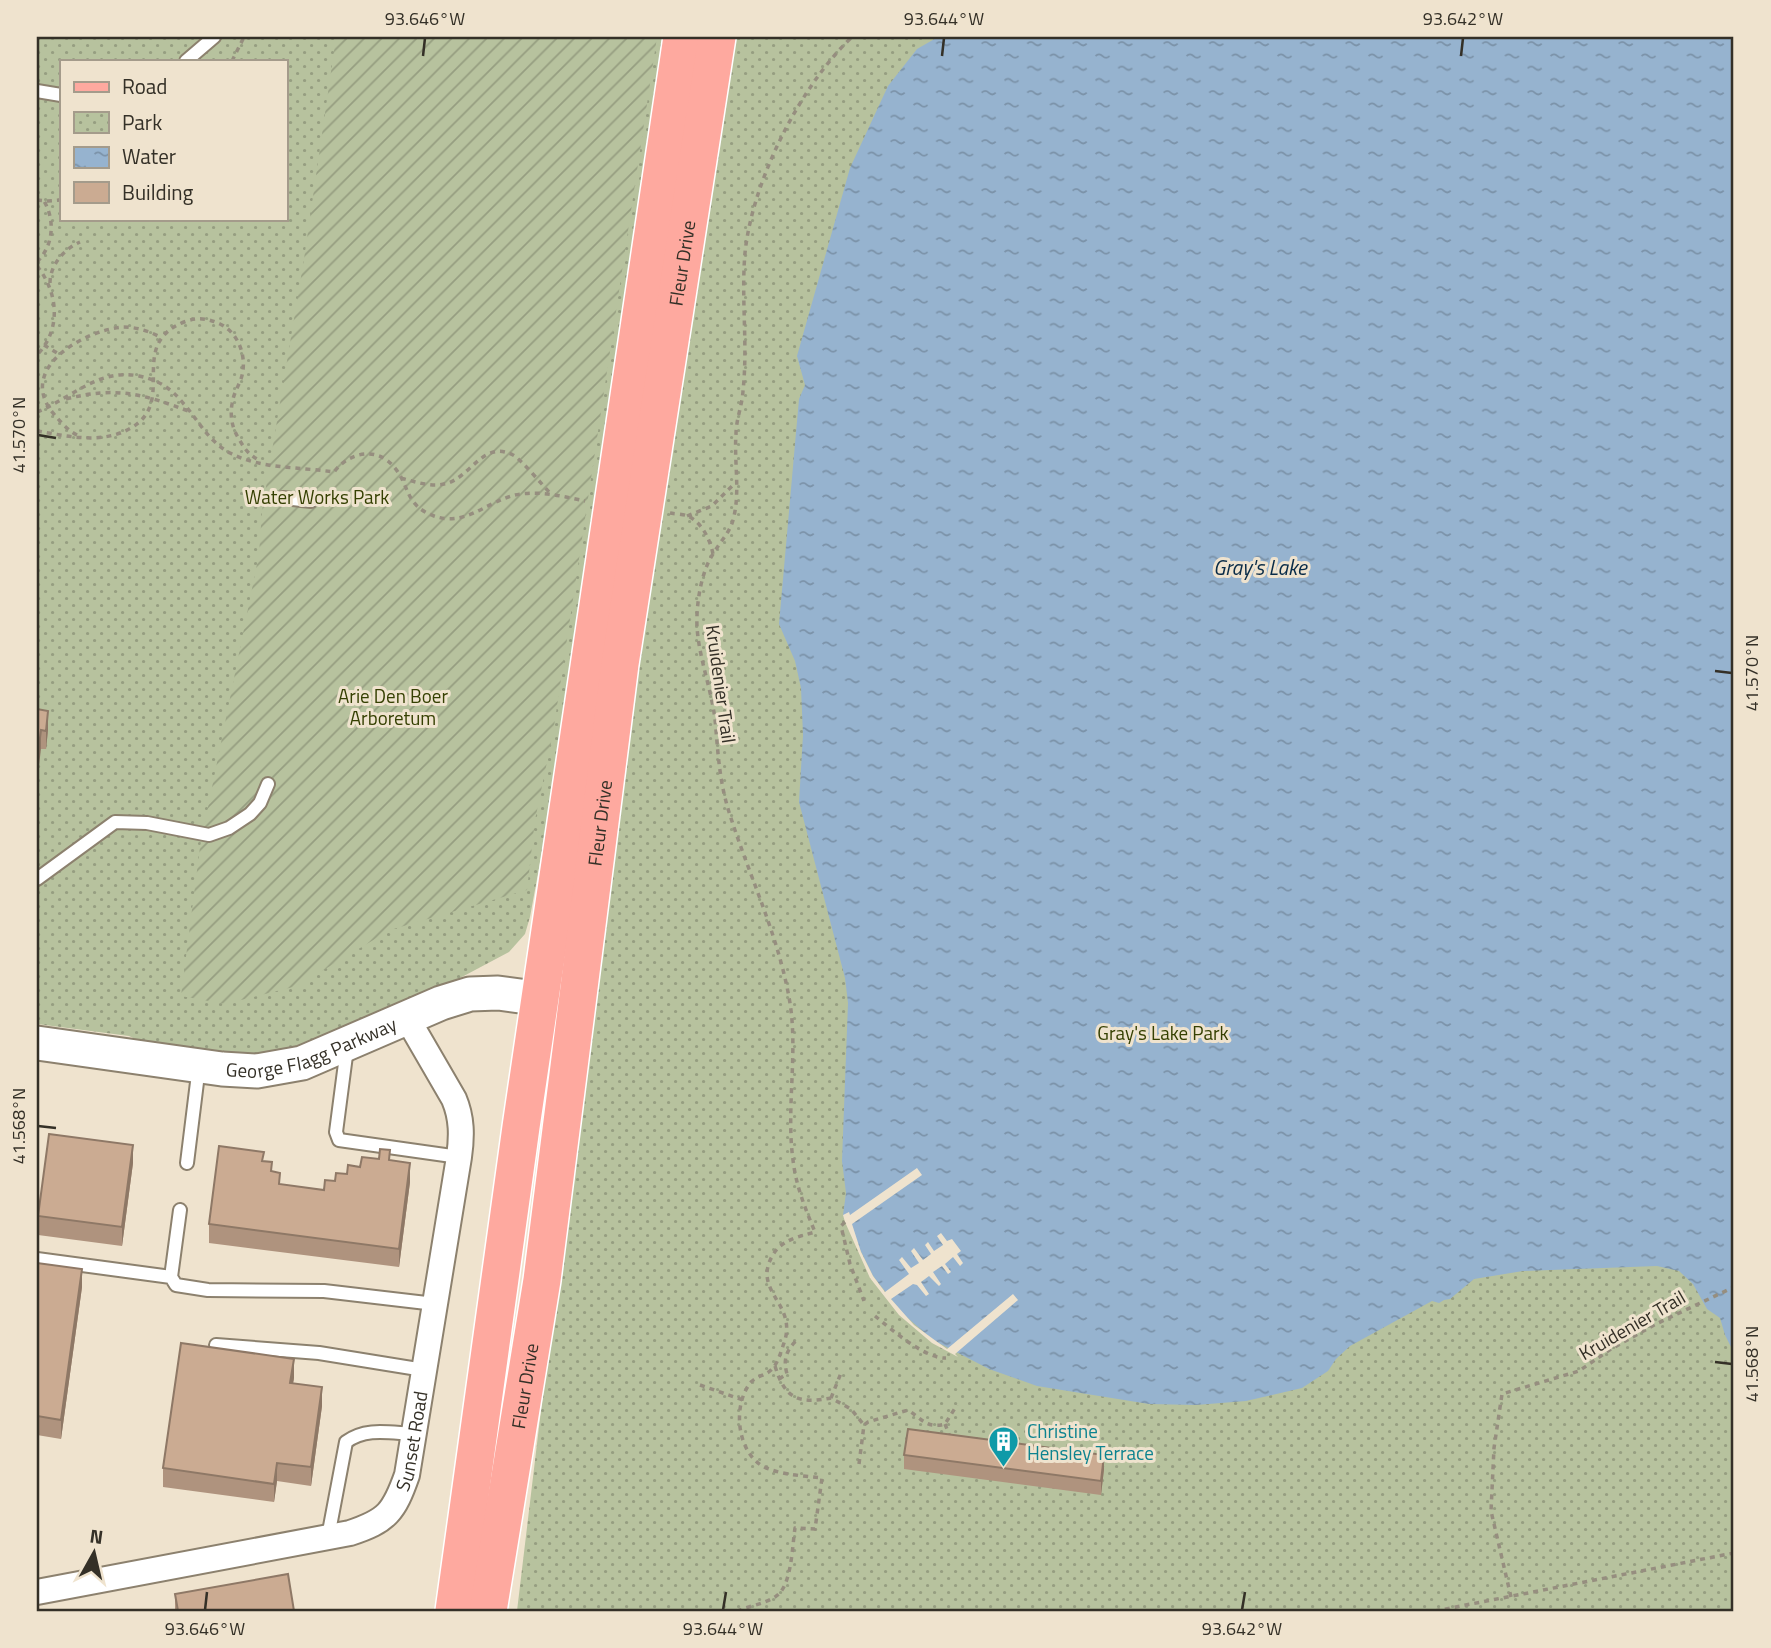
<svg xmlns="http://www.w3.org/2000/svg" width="1771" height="1648" viewBox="0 0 1771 1648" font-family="'Titillium Web',sans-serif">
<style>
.park{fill:url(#park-dots);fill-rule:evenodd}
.garden{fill:url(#garden-furrows)}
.water{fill:url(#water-ripples)}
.pier{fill:#efe3ce}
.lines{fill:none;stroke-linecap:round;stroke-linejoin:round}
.lane-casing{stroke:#8c816e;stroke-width:16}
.street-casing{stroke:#8c816e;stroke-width:28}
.secondary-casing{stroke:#8c816e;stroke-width:37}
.primary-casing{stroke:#fff;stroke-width:40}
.path{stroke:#968e7f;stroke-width:3.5;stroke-dasharray:5 5;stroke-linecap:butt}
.lane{stroke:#fff;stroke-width:12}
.street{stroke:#fff;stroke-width:24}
.secondary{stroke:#fff;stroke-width:33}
.primary{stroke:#fea99f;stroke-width:37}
.wall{fill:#af937e}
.shaded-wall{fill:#8e7866}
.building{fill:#cbab92;stroke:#8e7866;stroke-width:2}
.ticks{fill:none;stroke:#343027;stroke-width:2.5}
.labels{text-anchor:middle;stroke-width:6;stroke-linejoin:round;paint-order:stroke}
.street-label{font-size:19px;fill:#343027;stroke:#efe3ce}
.park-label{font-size:19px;fill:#354002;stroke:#efe3ce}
.culture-label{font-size:19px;fill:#0d838f;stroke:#efe3ce;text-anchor:start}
.water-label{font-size:21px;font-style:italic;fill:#092c48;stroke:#efe3ce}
.neatline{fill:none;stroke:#343027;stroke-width:2.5}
.ticks-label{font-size:18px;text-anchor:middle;fill:#343027}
</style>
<defs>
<pattern id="park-dots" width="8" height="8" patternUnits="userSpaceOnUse" patternTransform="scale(1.75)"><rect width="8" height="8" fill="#b7c29e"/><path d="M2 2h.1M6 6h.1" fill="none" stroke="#969e81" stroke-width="1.8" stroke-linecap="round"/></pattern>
<pattern id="garden-furrows" width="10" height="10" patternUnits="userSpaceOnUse" patternTransform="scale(1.75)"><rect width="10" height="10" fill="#b7c29e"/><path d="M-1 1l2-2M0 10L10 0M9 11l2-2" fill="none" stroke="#969e81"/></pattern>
<pattern id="water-ripples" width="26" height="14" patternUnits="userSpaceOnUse" patternTransform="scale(1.75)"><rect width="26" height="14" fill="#96b3cf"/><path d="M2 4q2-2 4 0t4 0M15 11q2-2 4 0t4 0" fill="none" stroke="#7b92a8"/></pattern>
</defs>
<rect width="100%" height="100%" fill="#efe3ce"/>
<path class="park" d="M37 37H670L555 781 530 917 525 934 509 952 347 1038 244 1062 150 1046 129 1036 37 1024ZM61 61H285V219H61Z
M731 37H1734V1611H517L585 1042 666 460Z"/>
<path class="garden" d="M336 37H657L553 733 535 820 527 890 390 930 297 986 225 1004 181 996 200 847 259 554 262 511 304 259Z"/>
<path class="water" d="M938 37H1734V1353L1725 1335 1720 1318 1707 1309 1693 1284 1679 1271 1657 1266 1523 1271 1474 1279 1450 1299 1444 1300 1439 1303 1432 1301 1350 1346 1336 1359 1328 1371 1302 1388 1246 1401 1196 1405 1149 1404 1037 1386 989 1369 933 1340 902 1313 873 1276 843 1215 846 1193 842 1161 848 1003 845 978 799 802 803 735 801 688 795 661 779 624 799 399 805 385 797 356 850 168 888 86 917 49Z"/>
<path class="pier" d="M917 1168 922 1175 852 1224 861 1252 873 1276 885 1292 909 1274 899 1260 902 1257 911 1268 919 1263 911 1251 914 1248 923 1260 931 1254 925 1245 928 1242 934 1251 943 1245 937 1236 941 1233 947 1241 952 1239 961 1251 957 1254 963 1263 960 1266 953 1257 945 1264 951 1272 948 1274 942 1266 933 1272 941 1284 939 1286 929 1276 921 1282 929 1294 926 1296 917 1285 913 1284 891 1299 914 1325 947 1349 1013 1294 1018 1300 955 1354 958 1357 932 1343 899 1315 870 1278 845 1222 843 1215 849 1212 850 1215Z"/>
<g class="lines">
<defs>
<path id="lane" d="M186 61 214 37
M37 91 61 95
M283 498 311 501
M37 879 115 822 147 823 209 835 229 828 250 814 260 803 268 784
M347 1048 336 1132 339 1140 459 1157
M187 1163 199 1066
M37 1259 171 1277 176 1285 208 1290 324 1291 435 1304
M171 1277 180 1210
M216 1345 319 1353 424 1370
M328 1537 346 1442C366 1427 390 1433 414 1434"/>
<g id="street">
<path id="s1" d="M37 1592 350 1533C387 1521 394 1512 407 1475L459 1157C462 1136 462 1118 454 1099L407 1018"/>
</g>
<g id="secondary">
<path id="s2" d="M37 1043 222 1069 257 1071 302 1063 441 1003 470 994 498 993 565 1002"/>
</g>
<g id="primary">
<path d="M454 1611 521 1127 682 37"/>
<path id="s3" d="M488 1611 542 1280 620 664 717 37"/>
</g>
</defs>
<use href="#lane" class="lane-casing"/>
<use href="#street" class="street-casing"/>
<use href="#secondary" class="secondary-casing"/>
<use href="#primary" class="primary-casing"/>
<path class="path" d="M232 61 244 37
M37 200 48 201 61 200
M37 262C54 245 55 220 44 201
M37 266C58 292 62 329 37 355
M50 283C50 265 64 249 80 242
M44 345 57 353
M66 399C117 386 143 394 191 412
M37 412C72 398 98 368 139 376 158 380 171 388 183 403 199 421 208 441 230 453 260 469 301 467 334 472 349 452 377 446 394 467 410 485 404 505 434 516 465 527 486 502 515 495 538 490 562 496 585 501
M37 431C68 436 101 445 131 428 178 401 126 345 184 322 197 317 207 318 220 324 239 333 248 358 241 379 238 387 233 395 232 404 230 417 232 428 239 439 245 450 250 456 261 461
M77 435C67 430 60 421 53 413 16 368 85 330 123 327 136 327 149 331 160 337
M401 478C416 482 432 488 448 483 472 475 484 440 513 455 521 459 543 486 551 494
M670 513C675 514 683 514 688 516 702 523 710 539 713 554
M687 516 712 506 735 483
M845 1222 841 1226 850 1264 864 1301
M875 1316C891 1329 925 1359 946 1358
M775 1366C785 1399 798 1404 831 1398L851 1409 864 1425
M779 1379 787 1374C783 1360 786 1350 797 1340
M700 1385 743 1400
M831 1398 841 1373
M945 1424 950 1437
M859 1464 864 1425 868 1422 908 1410C922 1419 927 1429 945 1424L957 1405
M1511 1597 1491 1511 1494 1448 1502 1394 1579 1371 1611 1349 1656 1324 1734 1287
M737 1611C749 1606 764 1604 775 1597 792 1587 792 1547 795 1528L815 1529 822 1478C805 1476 785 1475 769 1469 737 1458 731 1406 751 1382 755 1378 761 1376 765 1374 777 1369 780 1354 784 1343 797 1306 758 1294 769 1263 777 1241 794 1238 815 1232 805 1208 796 1186 793 1160 786 1109 798 1054 790 1003 779 936 749 876 729 812 719 780 718 752 715 719 711 688 699 658 697 627 696 605 701 572 713 554 721 540 731 532 734 516 740 490 734 461 736 434 736 420 742 406 743 391 748 345 741 299 745 253 752 182 800 86 852 37
M1435 1611 1734 1553"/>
<use href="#lane" class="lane"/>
<use href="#street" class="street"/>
<use href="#secondary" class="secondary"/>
<use href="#primary" class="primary"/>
</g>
<path class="wall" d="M37 709 48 730 46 749H41Z
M379 1159 390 1160 410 1182 399 1267 209 1243V1224L264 1161 280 1185 324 1190 335 1181 347 1174Z
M133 1163 122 1246 38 1235V1216Z
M37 1263 82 1287 61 1439 37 1435Z
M294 1378 293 1383 322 1406 311 1486 277 1481 274 1502 163 1487V1468Z
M904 1455 1104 1469 1101 1495 904 1469Z
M175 1594 294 1611H175Z"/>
<path class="shaded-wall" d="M48 711V730L46 749V731Z
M41 730V749L37 781V762Z
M133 1145V1163L122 1246V1227Z
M410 1163V1182L399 1267V1249Z
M82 1269V1287L61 1439V1420Z
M294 1359V1378L290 1401V1383Z
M322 1387V1406L311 1486V1467Z
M1104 1455V1469L1101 1495V1481Z
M277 1463V1481L274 1502V1484Z"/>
<path class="building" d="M37 709 48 711 46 731 41 730 37 762Z
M49 1134 133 1145 122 1227 38 1216Z
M219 1146 264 1152 262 1161 272 1162 271 1171 280 1173 279 1184 324 1190 325 1180 335 1181 336 1173 347 1174 348 1165 360 1167 362 1157 379 1159 380 1149 390 1150 389 1160 410 1163 399 1249 209 1224Z
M37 1263 82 1269 61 1420 37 1416Z
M181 1343 294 1359 290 1383 322 1387 311 1467 277 1463 274 1484 163 1468Z
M908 1429 1104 1455 1101 1481 904 1455Z
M288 1574 294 1611H178L175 1594Z"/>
<path class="ticks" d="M423 56 425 38M942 56 944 38M1461 56 1463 38M38 435 56 438M1715 671 1732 673M38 1126 56 1128M1715 1362 1732 1364M205 1610 207 1592M723 1610 726 1592M1242 1610 1245 1592"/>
<defs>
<symbol id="building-pin" viewBox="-11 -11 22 30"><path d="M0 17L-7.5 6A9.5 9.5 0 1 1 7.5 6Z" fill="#0f9aa8" stroke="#efe3ce"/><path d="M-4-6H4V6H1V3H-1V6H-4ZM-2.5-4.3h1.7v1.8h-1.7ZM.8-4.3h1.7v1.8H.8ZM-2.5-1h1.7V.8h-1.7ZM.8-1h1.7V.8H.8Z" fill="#fff"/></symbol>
</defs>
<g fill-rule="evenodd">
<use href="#building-pin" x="986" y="1424" width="35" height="47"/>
</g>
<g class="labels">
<g class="street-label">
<text dy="7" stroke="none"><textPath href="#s3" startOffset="1362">Fleur Drive</textPath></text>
<text transform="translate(721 684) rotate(82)" y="7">Kruidenier Trail</text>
<text dy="7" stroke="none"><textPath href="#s3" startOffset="796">Fleur Drive</textPath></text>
<text dy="7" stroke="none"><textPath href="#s2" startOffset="280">George Flagg Parkway</textPath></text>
<text transform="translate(1632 1325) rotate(-30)" y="7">Kruidenier Trail</text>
<text dy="7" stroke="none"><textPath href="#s3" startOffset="228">Fleur Drive</textPath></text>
<text dy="7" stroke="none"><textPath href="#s1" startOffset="439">Sunset Road</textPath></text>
</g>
<g class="park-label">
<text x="317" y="504">Water Works Park</text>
<text x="393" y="703">Arie Den Boer<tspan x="393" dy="22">Arboretum</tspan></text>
<text x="1163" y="1040">Gray's Lake Park</text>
</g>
<g class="culture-label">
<text x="1027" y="1438">Christine<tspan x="1027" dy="22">Hensley Terrace</tspan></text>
</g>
<g class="water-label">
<text x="1260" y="575">Gray's Lake</text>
</g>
</g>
<rect width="1771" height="1648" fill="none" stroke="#efe3ce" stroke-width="77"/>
<rect x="60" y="60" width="228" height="161" fill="#efe3ce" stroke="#a49b8b" stroke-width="2"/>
<rect x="74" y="82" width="35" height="10" fill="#fea99f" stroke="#a49b8b" stroke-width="2"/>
<text x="122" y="94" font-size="21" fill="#343027">Road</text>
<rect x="74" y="112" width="35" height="21" fill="url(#park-dots)" stroke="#a49b8b" stroke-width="2"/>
<text x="122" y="130" font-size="21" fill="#343027">Park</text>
<rect x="74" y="147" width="35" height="21" fill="url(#water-ripples)" stroke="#a49b8b" stroke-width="2"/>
<text x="122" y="164" font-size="21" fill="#343027">Water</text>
<rect x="74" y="182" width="35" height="21" fill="#cbab92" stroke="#a49b8b" stroke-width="2"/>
<text x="122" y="200" font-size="21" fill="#343027">Building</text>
<g transform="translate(94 1553) rotate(8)" stroke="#efe3ce" stroke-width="5" paint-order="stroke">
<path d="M0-5L12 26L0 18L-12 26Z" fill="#343027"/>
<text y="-10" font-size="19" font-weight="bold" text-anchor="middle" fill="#343027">N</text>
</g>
<rect x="38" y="38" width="1694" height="1572" class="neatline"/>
<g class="ticks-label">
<text x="425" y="25">93.646°W</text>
<text x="944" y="25">93.644°W</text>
<text x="1463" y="25">93.642°W</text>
<text transform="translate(19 435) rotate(-90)" y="6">41.570°N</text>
<text transform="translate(1752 673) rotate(-90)" y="6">41.570°N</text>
<text transform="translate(19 1126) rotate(-90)" y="6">41.568°N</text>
<text transform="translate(1752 1364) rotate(-90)" y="6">41.568°N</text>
<text x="205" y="1635">93.646°W</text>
<text x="723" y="1635">93.644°W</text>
<text x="1242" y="1635">93.642°W</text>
</g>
</svg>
